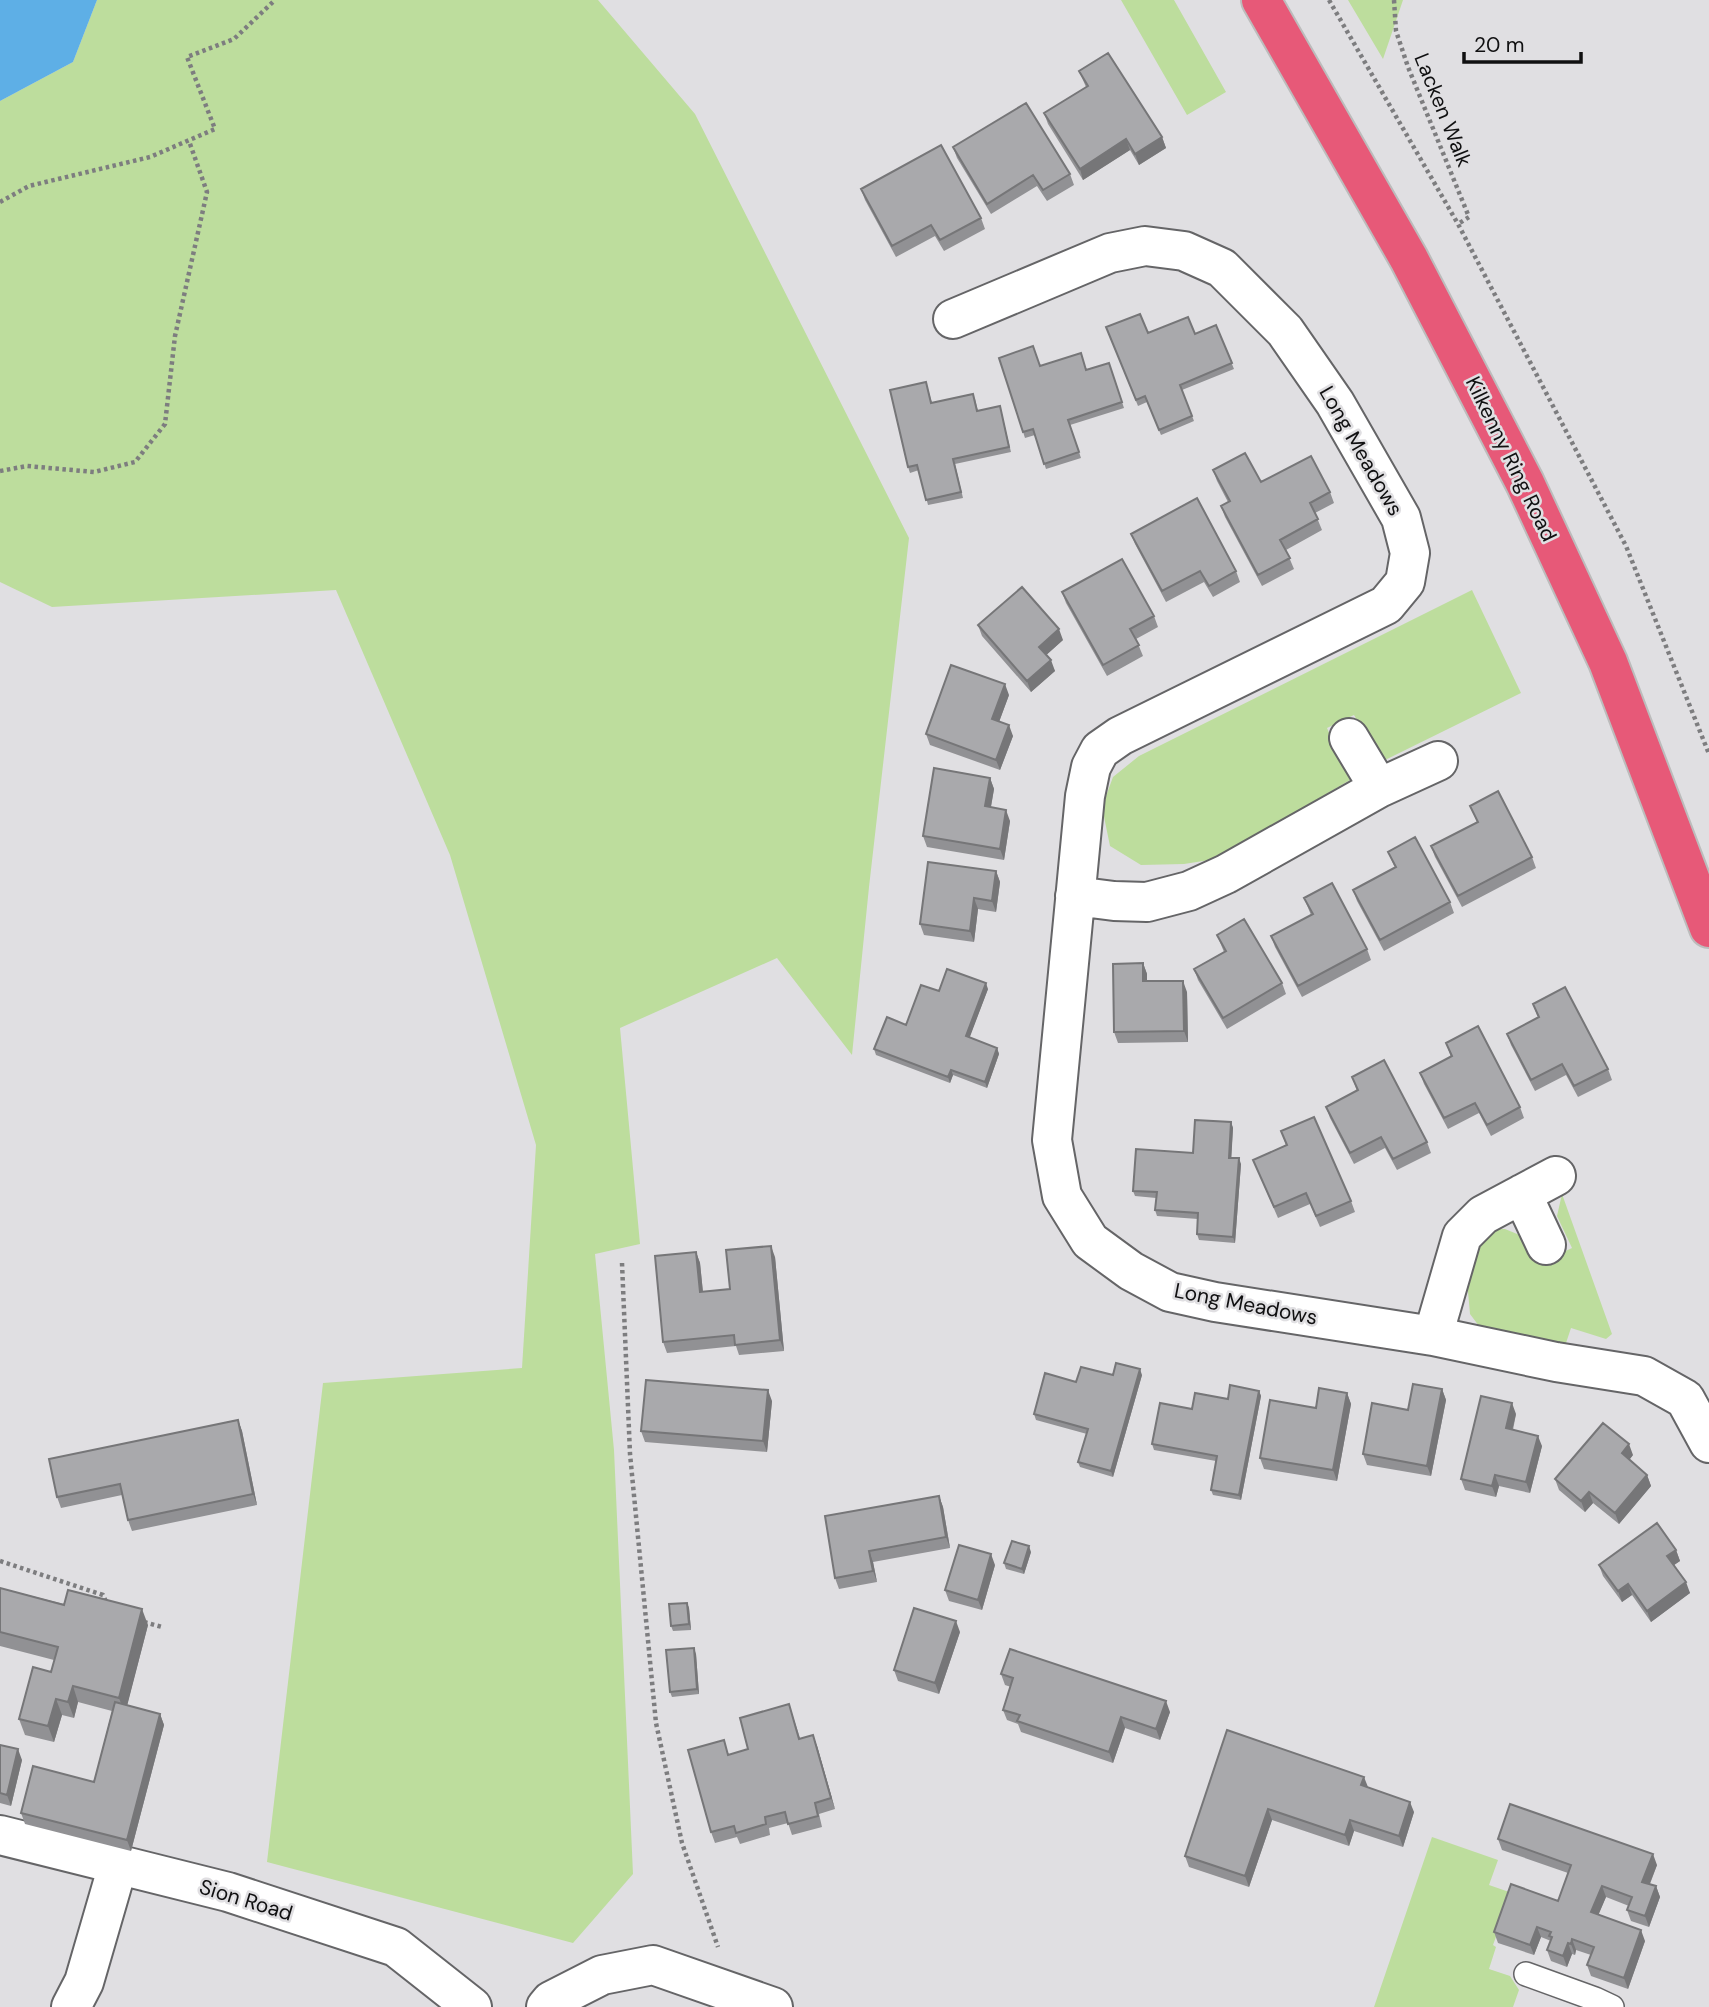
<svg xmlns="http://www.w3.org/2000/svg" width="1709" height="2007" viewBox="0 0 1709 2007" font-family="'DM Sans',sans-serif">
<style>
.green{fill:#bddd9d}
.water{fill:#5eafe6}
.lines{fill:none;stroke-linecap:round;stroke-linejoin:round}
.lane-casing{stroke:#656567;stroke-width:26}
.street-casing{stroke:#656567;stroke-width:42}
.secondary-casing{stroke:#656567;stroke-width:42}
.highway-casing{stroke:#bcbcbc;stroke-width:42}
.path{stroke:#7d7d7f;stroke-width:4.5;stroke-dasharray:3.5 3.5;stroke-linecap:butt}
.lane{stroke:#fff;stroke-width:23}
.street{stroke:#fff;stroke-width:38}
.secondary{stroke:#fff;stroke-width:38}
.highway{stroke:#e75978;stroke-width:38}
.wall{fill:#919194}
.shaded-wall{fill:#767678}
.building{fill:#a9a9ac;stroke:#767678;stroke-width:2}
.labels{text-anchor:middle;stroke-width:5;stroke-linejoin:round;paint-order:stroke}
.street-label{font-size:21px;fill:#101011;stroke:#e0dfe2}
</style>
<rect width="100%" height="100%" fill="#e0dfe2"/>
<path class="green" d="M97 0H598L695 114 909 538 869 887 852 1055 777 958 620 1028 640 1244 595 1254 614 1450 633 1874 573 1943 267 1862 323 1383 522 1368 536 1145 450 855 336 590 52 607 0 582V101L73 62Z
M1121 0H1174L1226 92 1187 115Z
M1348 0H1403L1383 59Z
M1472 590 1521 693 1381 762 1354 715 1327 728 1350 780 1216 859 1184 864 1141 865 1110 846 1102 807 1113 777 1139 756Z
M1562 1194 1612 1334 1606 1339 1571 1328 1564 1349 1479 1326 1470 1314 1467 1280 1478 1241 1494 1229H1505L1522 1236 1538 1264 1572 1248 1557 1216Z
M1432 1837 1498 1860 1489 1885 1512 1893 1493 1945 1496 1947 1489 1969 1510 1976 1519 1990 1513 2007H1374Z"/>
<path class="water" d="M0 0H97L73 62 0 101Z"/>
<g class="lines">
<defs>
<path id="lane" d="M1526 1974 1595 1999 1612 2007"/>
<path id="street" d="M953 319 1110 253 1145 246 1184 251 1222 268 1285 331 1335 403 1401 518 1410 553 1405 582 1386 605 1120 736 1100 750 1091 767 1085 796 1052 1140 1062 1196 1090 1241 1131 1271 1170 1292 1215 1302 1433 1336 1556 1362 1644 1376 1685 1399 1709 1443
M1349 738 1379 788
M1075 896 1114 901 1147 902 1189 891 1226 874 1379 788 1438 761
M1522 1194 1546 1245
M1433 1336 1462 1236 1483 1215 1556 1176
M71 2007 84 1982 118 1865
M546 2007 551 2001 602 1975 653 1965 773 2007"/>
<path id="secondary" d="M0 1835 228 1892 396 1947 472 2007"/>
<path id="highway" d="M1261 0 1409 259 1525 483 1608 662 1709 928"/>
</defs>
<use href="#lane" class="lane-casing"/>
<use href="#street" class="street-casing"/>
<use href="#secondary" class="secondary-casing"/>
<use href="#highway" class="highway-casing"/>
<path class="path" d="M1329 0 1458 224 1626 546 1709 754
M1394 0 1396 31 1408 67 1469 217 1458 224
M0 202 29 186 150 157 215 129 187 57 234 39 275 0
M0 471 27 466 94 472 135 462 165 424 175 336 207 192 189 141
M622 1263 630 1454 656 1723 682 1843 718 1947
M0 1561 103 1595 107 1604
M144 1622 162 1627"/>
<use href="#lane" class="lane"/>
<use href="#street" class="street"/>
<use href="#secondary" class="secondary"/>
<use href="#highway" class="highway"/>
</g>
<path class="wall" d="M1079 71 1162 137 1166 148 1139 165 1130 150 1083 180 1048 124 1044 113 1086 87Z
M953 147 1070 174 1074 185 1047 201 1037 186 991 214 957 158Z
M861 189 981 218 985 229 944 251 935 236 896 257 865 200Z
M1216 325 1234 369 1182 390 1194 421 1161 435 1147 402 1138 406 1106 327 1148 333 1195 334Z
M999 358 1040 366 1087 370 1109 363 1124 408 1070 425 1081 458 1046 469 1035 435 1025 438Z
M926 382 932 403 975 399 978 411 1000 406 1011 452 955 464 963 498 928 505 919 470 910 473 908 467Z
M1213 470 1261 482 1330 492 1334 503 1315 513 1322 530 1286 550 1294 569 1262 586 1225 517 1221 506 1228 502 1217 481Z
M1131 534 1236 571 1240 582 1213 597 1204 582 1166 602 1135 544Z
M1062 592 1154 616 1158 627 1136 639 1143 656 1107 676 1066 603Z
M978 625 1063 640 1046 655 1055 671 1031 692 982 636Z
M1009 695 999 722 1013 736 1000 770 930 745 926 734Z
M990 778 994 789 991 807 1010 821 1004 860 927 847 923 836Z
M1470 806 1532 857 1536 868 1462 907 1435 857 1431 846 1477 822Z
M1388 852 1450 902 1454 913 1384 951 1357 901 1353 890 1395 868Z
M996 871 1000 882 996 912 978 909 974 942 924 935 920 924Z
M1304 898 1367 949 1371 960 1302 997 1275 947 1271 936 1311 915Z
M1217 935 1282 983 1286 994 1227 1029 1198 980 1194 969 1224 952Z
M1143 963 1147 974V981L1187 992 1188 1042 1118 1043 1114 1032Z
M988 989 969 1038 997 1048 999 1054 987 1088 953 1075 950 1083 876 1055 874 1049 906 1025 939 991Z
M1533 1004 1608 1069 1612 1080 1578 1097 1566 1075 1535 1091 1511 1045 1507 1034 1538 1018Z
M1446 1043 1520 1107 1524 1118 1491 1136 1479 1113 1448 1129 1424 1084 1420 1073 1451 1057Z
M1352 1077 1427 1142 1431 1153 1397 1170 1385 1148 1354 1164 1330 1118 1326 1107 1357 1091Z
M1231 1122 1233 1128 1231 1158 1241 1164 1235 1243 1199 1240 1197 1234 1198 1219 1157 1216 1155 1210 1156 1198 1135 1196 1133 1191 1193 1153Z
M1281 1131 1351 1201 1355 1212 1320 1227 1310 1204 1278 1218 1253 1160 1286 1145Z
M696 1252 700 1263 703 1292 730 1289 775 1257 784 1351 739 1355 736 1346 667 1353 663 1342Z
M1113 1375H1142L1113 1477 1080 1467 1078 1462 1087 1434 1036 1420 1034 1414 1076 1382Z
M1442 1389 1446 1400 1431 1476 1367 1465 1363 1454 1408 1410Z
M1259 1391 1261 1396 1241 1500 1213 1495 1211 1490 1216 1461 1154 1450 1152 1444 1192 1409Z
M1347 1393 1351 1404 1337 1481 1264 1469 1260 1458 1316 1408Z
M772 1401 767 1452 645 1442 641 1431Z
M1516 1414 1513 1430 1542 1446 1530 1493 1499 1486 1496 1497 1465 1490 1461 1479Z
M238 1420 242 1431 257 1505 132 1531 128 1520 122 1495 61 1508 57 1497Z
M1633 1455 1629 1460 1647 1475 1651 1486 1619 1524 1593 1503 1585 1512 1559 1490 1555 1479Z
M939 1496 943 1507 950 1548 873 1562 877 1582 839 1589 835 1578Z
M1676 1550 1680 1561 1674 1565 1690 1593 1651 1622 1632 1595 1622 1602 1603 1576 1599 1565Z
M1031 1552 1024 1574 1006 1569 1004 1563Z
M995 1565 982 1610 949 1601 945 1590Z
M0 1588 148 1625 127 1705 160 1714 164 1725 131 1851 25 1824 21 1813 94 1782 112 1711 78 1702 74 1718 62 1715 54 1742 25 1735 19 1719 51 1672 54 1660 0 1646Z
M687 1603 689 1608 691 1630 673 1631 671 1626Z
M960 1632 939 1694 898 1681 894 1670Z
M696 1654 699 1694 672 1697 670 1692Z
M1001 1674 1170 1712 1160 1740 1125 1728 1113 1763 1021 1732 1018 1724 1007 1720 1003 1710 1011 1687 1005 1685Z
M789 1704 800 1738 817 1746 835 1809 819 1814 822 1827 792 1835 788 1823 769 1828 770 1835 740 1844 737 1837 715 1843 711 1832 748 1749Z
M1227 1730 1368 1787 1414 1812 1403 1847 1354 1831 1349 1846 1272 1820 1249 1887 1189 1867 1185 1856Z
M0 1745 22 1760 11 1806 0 1803Z
M1498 1839 1657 1865 1650 1884 1656 1886 1660 1897 1649 1927 1631 1921 1627 1910 1629 1906 1606 1897 1598 1915 1645 1941 1628 1989 1591 1976 1587 1965 1591 1955 1576 1950 1575 1955 1572 1954 1567 1967 1551 1961 1547 1950 1551 1941 1541 1937 1534 1955 1498 1943 1494 1932 1558 1901 1568 1873 1502 1850Z"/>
<path class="shaded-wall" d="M1162 137 1166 148 1139 165 1135 154Z
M1126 139 1130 150 1083 180 1080 169Z
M1059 629 1063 640 1043 658 1039 647Z
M1051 660 1055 671 1031 692 1027 681Z
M1005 684 1009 695 996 730 992 719Z
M1009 725 1013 736 1000 770 996 760Z
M990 778 994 789 989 817 985 806Z
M1006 810 1010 821 1004 860 1000 849Z
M996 871 1000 882 996 912 992 901Z
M974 898 978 909 974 942 970 931Z
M1143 963 1147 974V992L1143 981Z
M1183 981 1187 992 1188 1042 1184 1031Z
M986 983 988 989 968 1042 966 1036Z
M997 1048 999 1054 987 1088 985 1082Z
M951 1070 953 1075 950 1083 948 1077Z
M1231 1122 1233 1128 1231 1164 1229 1158Z
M1239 1158 1241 1164 1235 1243 1233 1237Z
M771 1246 775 1257 784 1351 780 1340Z
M696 1252 700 1263 704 1303 700 1292Z
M1140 1369 1142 1375 1113 1477 1111 1471Z
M1442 1389 1446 1400 1431 1476 1427 1466Z
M768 1390 772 1401 767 1452 763 1441Z
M1259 1391 1261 1396 1241 1500 1239 1495Z
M1347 1393 1351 1404 1337 1481 1333 1470Z
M1512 1403 1516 1414 1510 1439 1506 1428Z
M238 1420 242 1431 257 1505 253 1494Z
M1538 1436 1542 1446 1530 1493 1526 1482Z
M1629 1444 1633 1455 1626 1464 1622 1453Z
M1495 1475 1499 1486 1496 1497 1492 1486Z
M1647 1475 1651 1486 1619 1524 1615 1513Z
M1589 1492 1593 1503 1585 1512 1581 1501Z
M939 1496 943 1507 950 1548 946 1537Z
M1029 1546 1031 1552 1024 1574 1022 1569Z
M1676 1550 1680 1561 1671 1567 1667 1556Z
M869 1551 873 1562 877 1582 873 1571Z
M991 1554 995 1565 982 1610 978 1600Z
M1686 1582 1690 1593 1651 1622 1647 1611Z
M1628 1584 1632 1595 1622 1602 1618 1591Z
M687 1603 689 1608 691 1630 689 1624Z
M142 1609 148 1625 125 1714 119 1698Z
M956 1621 960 1632 939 1694 935 1683Z
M694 1648 696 1654 699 1694 697 1689Z
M73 1686 78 1702 74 1718 68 1702Z
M56 1699 62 1715 54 1742 48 1726Z
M1166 1701 1170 1712 1160 1740 1156 1729Z
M160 1714 164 1725 131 1851 127 1840Z
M1121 1717 1125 1728 1113 1763 1109 1752Z
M813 1735 817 1746 835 1809 831 1798Z
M18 1749 22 1760 11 1806 7 1795Z
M1364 1777 1368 1787 1361 1785Z
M1410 1802 1414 1812 1403 1847 1399 1836Z
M1268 1809 1272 1820 1249 1887 1245 1876Z
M1350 1820 1354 1831 1349 1846 1345 1835Z
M1653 1854 1657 1865 1646 1893 1642 1882Z
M1602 1886 1606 1897 1595 1923 1591 1912Z
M1656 1886 1660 1897 1649 1927 1645 1916Z
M1537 1927 1541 1937 1534 1955 1530 1945Z
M1641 1930 1645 1941 1628 1989 1624 1978Z
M1572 1939 1576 1950 1575 1955 1571 1944Z
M1568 1943 1572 1954 1567 1967 1563 1956Z"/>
<path class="building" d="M1108 53 1162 137 1135 154 1126 139 1080 169 1044 113 1088 86 1079 71Z
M1026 103 1070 174 1043 190 1033 175 987 204 953 147Z
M941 145 981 218 940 240 931 225 892 246 861 189Z
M1140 314 1148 333 1188 317 1195 334 1216 325 1232 363 1180 385 1192 416 1159 430 1145 396 1136 400 1106 327Z
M1033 346 1040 366 1081 353 1086 370 1109 363 1122 402 1068 420 1079 452 1044 464 1033 429 1023 432 999 358Z
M926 382 931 403 973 394 977 411 1000 406 1009 447 953 459 961 492 926 500 917 465 908 467 890 390Z
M1245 453 1261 482 1311 456 1330 492 1310 503 1318 519 1280 540 1290 558 1258 575 1221 506 1230 501 1213 470Z
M1197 498 1236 571 1209 586 1200 571 1162 591 1131 534Z
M1122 559 1154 616 1130 629 1139 645 1103 665 1062 592Z
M1022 587 1059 629 1039 647 1051 660 1027 681 978 625Z
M951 665 1005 684 992 719 1009 725 996 760 926 734Z
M934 768 990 778 985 806 1006 810 1000 849 923 836Z
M1498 791 1532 857 1458 896 1431 846 1478 822 1470 806Z
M1415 837 1450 902 1380 940 1353 890 1396 867 1388 852Z
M928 862 996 871 992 901 974 898 970 931 920 924Z
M1332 883 1367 949 1298 986 1271 936 1313 914 1304 898Z
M1244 919 1282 983 1223 1018 1194 969 1226 951 1217 935Z
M1143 963V981H1183L1184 1031 1114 1032 1113 964Z
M947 969 986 983 966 1036 997 1048 985 1082 951 1070 948 1077 874 1049 887 1017 906 1025 921 985 939 991Z
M1565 987 1608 1069 1574 1086 1562 1064 1531 1080 1507 1034 1539 1017 1533 1004Z
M1478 1026 1520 1107 1487 1125 1475 1103 1444 1118 1420 1073 1452 1056 1446 1043Z
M1384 1060 1427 1142 1393 1159 1381 1137 1350 1153 1326 1107 1358 1090 1352 1077Z
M1314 1117 1351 1201 1316 1216 1306 1193 1274 1207 1253 1160 1287 1145 1281 1131Z
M1195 1120 1231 1122 1229 1158H1239L1233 1237 1197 1234 1198 1213 1155 1210 1157 1192 1133 1191 1136 1149 1193 1153Z
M771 1246 780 1340 735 1345 734 1335 663 1342 655 1256 696 1252 700 1292 730 1289 726 1250Z
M1116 1363 1140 1369 1111 1471 1078 1462 1088 1429 1034 1414 1045 1373 1076 1382 1081 1367 1113 1375Z
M646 1380 768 1390 763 1441 641 1431Z
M1413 1384 1442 1389 1427 1466 1363 1454 1372 1403 1408 1410Z
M1230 1385 1259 1391 1239 1495 1211 1490 1217 1456 1152 1444 1160 1403 1192 1409 1195 1393 1228 1399Z
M1319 1388 1347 1393 1333 1470 1260 1458 1270 1400 1316 1408Z
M1481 1396 1512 1403 1506 1428 1538 1436 1526 1482 1495 1475 1492 1486 1461 1479Z
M238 1420 253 1494 128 1520 120 1484 57 1497 49 1459Z
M1603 1423 1629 1444 1622 1453 1647 1475 1615 1513 1589 1492 1581 1501 1555 1479Z
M939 1496 946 1537 869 1551 873 1571 835 1578 825 1516Z
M1657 1523 1676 1550 1667 1556 1686 1582 1647 1611 1628 1584 1618 1591 1599 1565Z
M1012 1541 1029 1546 1022 1569 1004 1563Z
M959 1545 991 1554 978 1600 945 1590Z
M0 1588 64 1605 68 1590 142 1609 119 1698 73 1686 68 1702 56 1699 48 1726 19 1719 33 1667 51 1672 58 1647 0 1632Z
M687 1603 689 1624 671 1626 669 1604Z
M914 1608 956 1621 935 1683 894 1670Z
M694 1648 697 1689 670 1692 666 1650Z
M1010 1649 1166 1701 1156 1729 1121 1717 1109 1752 1017 1721 1020 1715 1003 1710 1013 1678 1001 1674Z
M115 1702 160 1714 127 1840 21 1813 33 1766 94 1782Z
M789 1704 799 1739 813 1735 831 1798 815 1803 818 1816 788 1824 785 1812 765 1817 766 1824 736 1833 734 1826 711 1832 688 1750 724 1740 728 1755 748 1749 740 1718Z
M1227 1730 1364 1777 1361 1785 1410 1802 1399 1836 1350 1820 1345 1835 1268 1809 1245 1876 1185 1856Z
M0 1745 18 1749 7 1795 0 1793Z
M1510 1804 1653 1854 1642 1882 1656 1886 1645 1916 1627 1910 1632 1897 1602 1886 1591 1912 1641 1930 1624 1978 1587 1965 1594 1947 1572 1939 1571 1944 1568 1943 1563 1956 1547 1950 1552 1937 1549 1936 1551 1932 1537 1927 1530 1945 1494 1932 1511 1884 1558 1901 1571 1865 1498 1839Z"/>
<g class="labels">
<g class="street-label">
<text transform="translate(1443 110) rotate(68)" y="7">Lacken Walk</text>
<text transform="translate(1361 451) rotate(60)" y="7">Long Meadows</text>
<text transform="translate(1511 459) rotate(64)" y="7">Kilkenny Ring Road</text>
<text transform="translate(1246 1304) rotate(11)" y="7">Long Meadows</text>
<text transform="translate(246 1900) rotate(17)" y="7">Sion Road</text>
</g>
</g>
<path d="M1464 52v10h117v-10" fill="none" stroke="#101011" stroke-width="3.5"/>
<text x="1474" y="52" font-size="21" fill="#101011" stroke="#e0dfe2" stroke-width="5" paint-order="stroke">20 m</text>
</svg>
